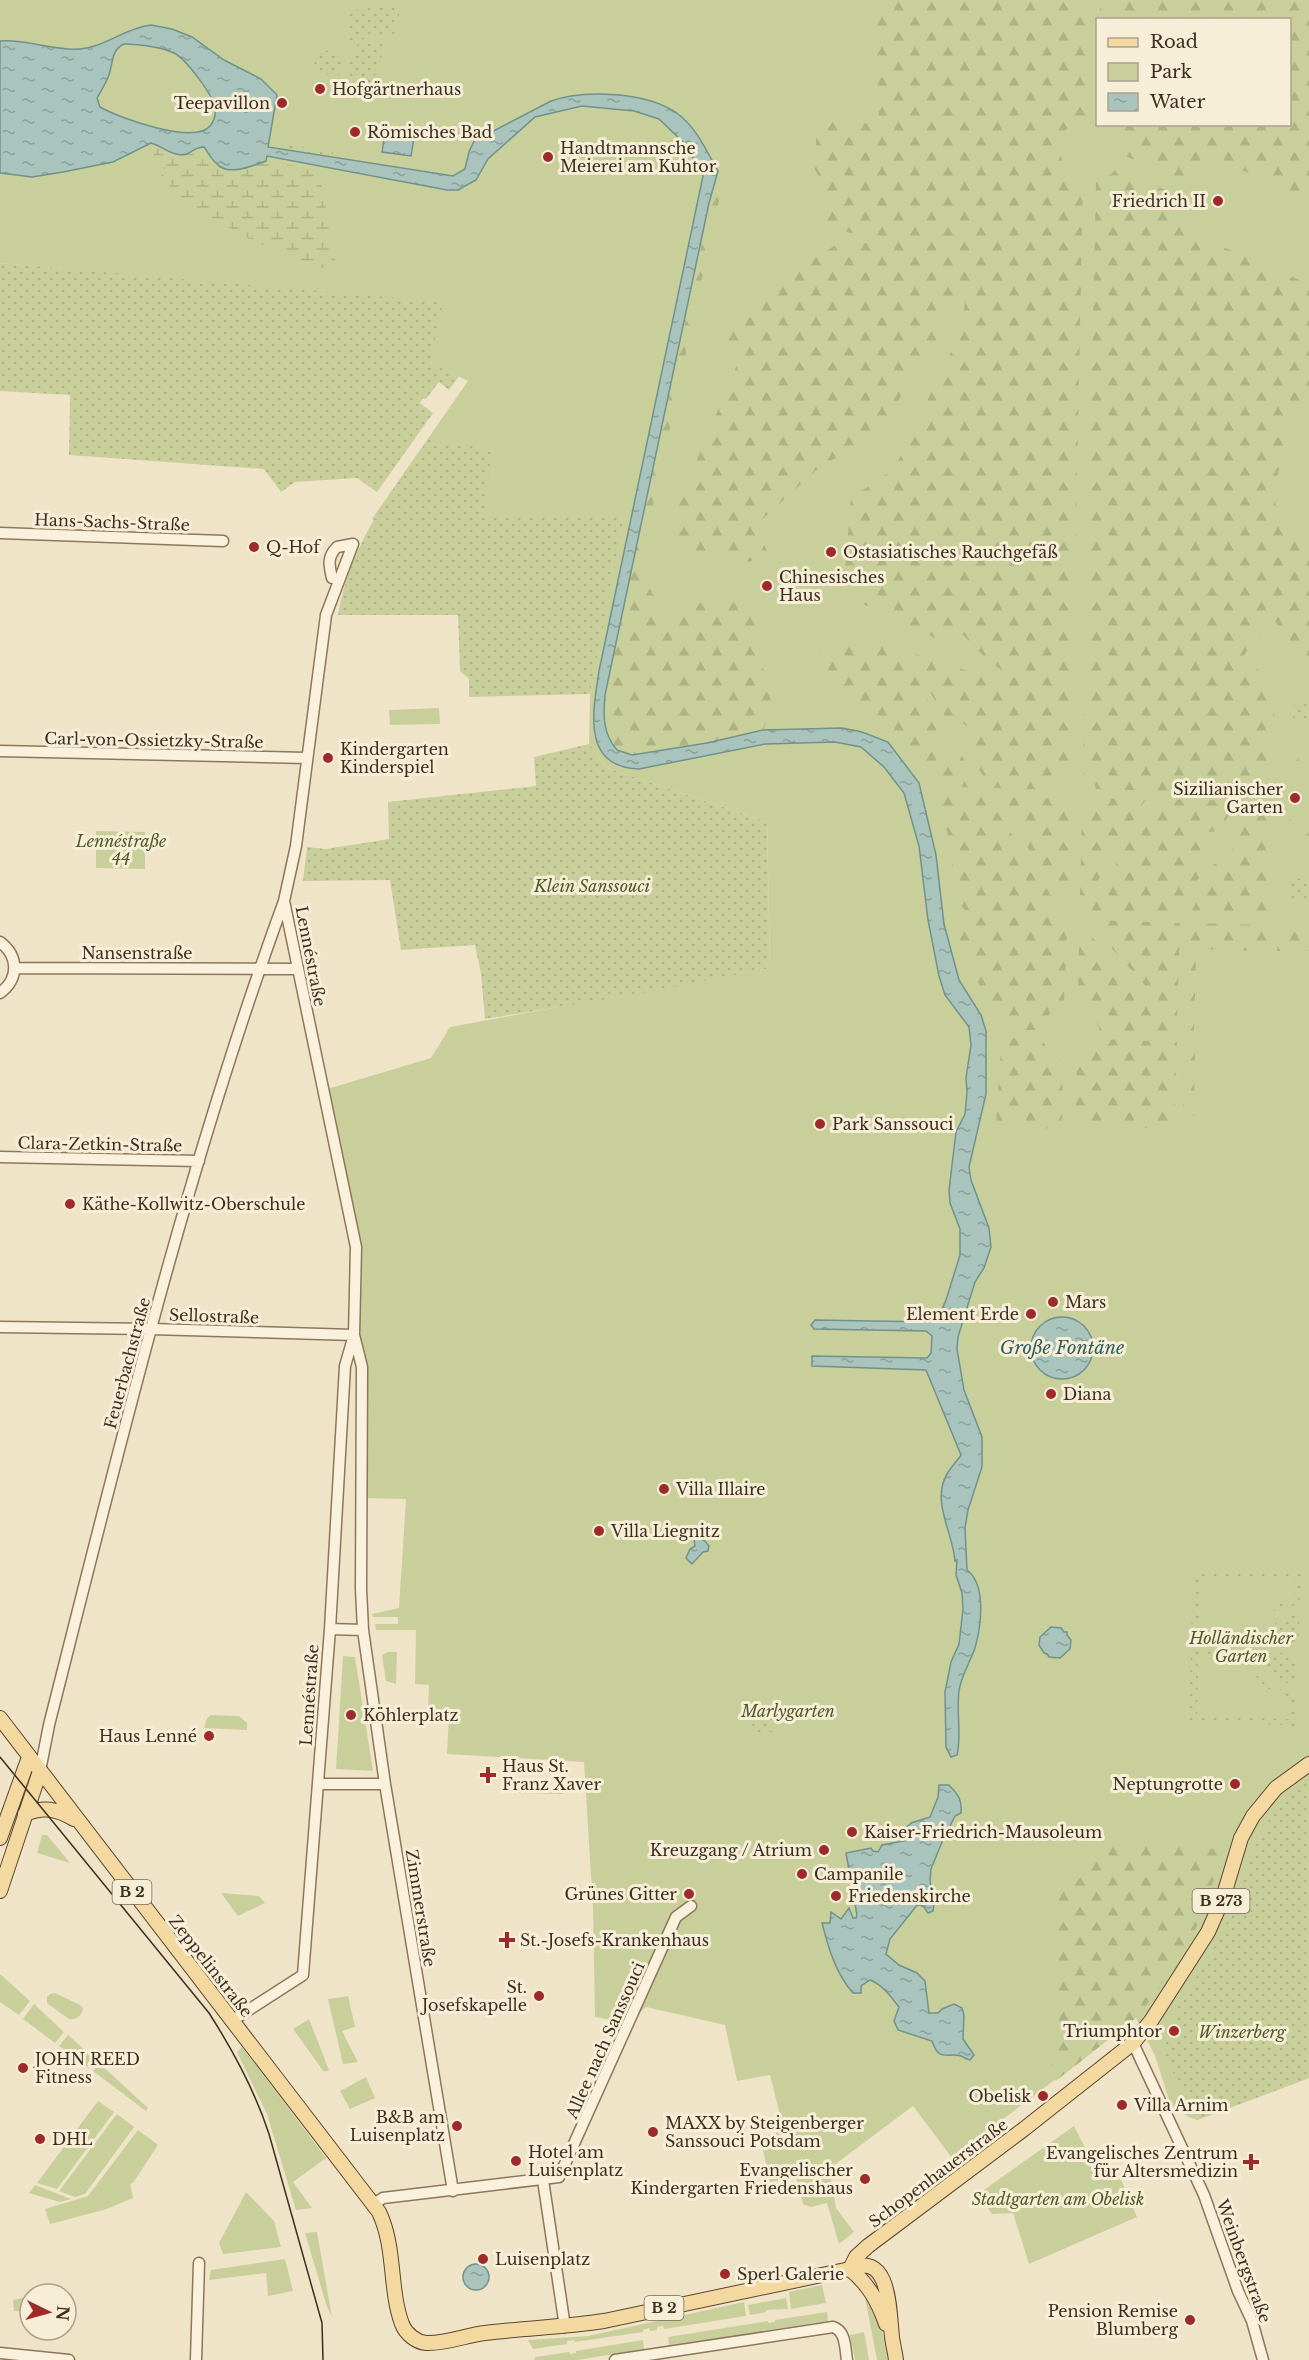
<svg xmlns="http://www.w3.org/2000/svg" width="1309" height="2360" viewBox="0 0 1309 2360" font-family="'Libre Baskerville',serif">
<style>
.green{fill:#c9cf9b;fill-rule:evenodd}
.forest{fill:url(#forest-firs)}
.wetland{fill:url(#wetland-marsh)}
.garden{fill:url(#garden-dots);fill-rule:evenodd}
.water{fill:url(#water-ripples);stroke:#6f938a;stroke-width:1.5;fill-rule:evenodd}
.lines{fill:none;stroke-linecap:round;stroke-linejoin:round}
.minor-casing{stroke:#8d765c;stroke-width:13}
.major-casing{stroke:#5b4430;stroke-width:16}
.minor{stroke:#faf1dc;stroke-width:10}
.major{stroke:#f3d9a0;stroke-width:14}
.tram{stroke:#3d2e20;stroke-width:1.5}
.poi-dot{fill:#9e2a2b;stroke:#f7eed8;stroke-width:2}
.labels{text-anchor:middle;stroke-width:6;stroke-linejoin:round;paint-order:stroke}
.shield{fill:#f7eed8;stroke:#756857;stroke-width:1.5}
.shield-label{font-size:15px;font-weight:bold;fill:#3d2e20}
.poi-label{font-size:16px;fill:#3d2e20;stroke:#f7eed8;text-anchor:start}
.street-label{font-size:16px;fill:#3d2e20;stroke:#f7eed8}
.park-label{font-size:16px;font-style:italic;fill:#4d5a26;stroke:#f7eed8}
.water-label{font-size:18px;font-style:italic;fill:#2f5d5a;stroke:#f7eed8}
</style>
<defs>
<pattern id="forest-firs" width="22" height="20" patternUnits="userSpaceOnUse" patternTransform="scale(1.5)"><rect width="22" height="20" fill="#c9cf9b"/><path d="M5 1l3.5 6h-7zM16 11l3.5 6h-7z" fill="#aeb285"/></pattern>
<pattern id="wetland-marsh" width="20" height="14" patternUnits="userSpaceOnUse" patternTransform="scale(1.5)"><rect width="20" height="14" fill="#c9cf9b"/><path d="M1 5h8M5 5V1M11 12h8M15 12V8" fill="none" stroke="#aeb285"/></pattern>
<pattern id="garden-dots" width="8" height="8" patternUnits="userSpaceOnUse" patternTransform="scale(1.5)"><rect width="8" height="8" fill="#c9cf9b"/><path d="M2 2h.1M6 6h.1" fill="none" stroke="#aeb285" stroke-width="1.8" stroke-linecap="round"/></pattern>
<pattern id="water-ripples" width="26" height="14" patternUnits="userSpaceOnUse" patternTransform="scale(1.5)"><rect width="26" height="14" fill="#a9c4bc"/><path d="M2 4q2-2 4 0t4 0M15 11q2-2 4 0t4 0" fill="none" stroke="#8ba098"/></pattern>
</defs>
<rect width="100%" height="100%" fill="#f0e4c8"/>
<path class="green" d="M0 0H1309V2078L1197 2120 1189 2117 1171 2106 1155 2056 1136 2018 952 2158 913 2106 829 2169 836 2208 854 2232 839 2244 827 2203 811 2207 803 2204 796 2177 770 2182 760 2137 784 2131 770 2075 737 2081 725 2025 646 2007 629 2023 595 2017 593 1907 584 1762 447 1754 449 1712H428L429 1685 415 1684 416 1630H376L375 1624H398V1617H373L372 1614 399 1608 406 1499 362 1498V1367L356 1247 324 1090 431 1058 450 1027 770 968 767 822 607 768 589 744 590 694 594 672 372 519 468 381 430 362 108 273 0 263ZM1098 20H1290V124H1098Z
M439 708 440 724 390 725 389 710Z
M96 831 145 832V869L96 868Z
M388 1652H397L396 1684 386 1681 382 1655Z
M343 1656 355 1657 373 1771 336 1769Z
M211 1715 239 1716 247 1723V1730L204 1728 207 1718Z
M518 1787 563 1789V1794L518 1793Z
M42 1835H47L70 1863 37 1853Z
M221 1893 259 1896 265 1903 238 1916Z
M0 1974 30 2001 19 2015 0 2002Z
M55 1993 80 2005 83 2008C82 2016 76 2020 69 2019L47 2003V1997L50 1994Z
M348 1996 355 2027 342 2031 358 2062 343 2064 328 1999Z
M34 2004 64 2032 55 2043 23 2019Z
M309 2019 329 2070 324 2072 293 2029Z
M68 2035 95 2059 89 2068 59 2046Z
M242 2047 326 2158 293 2182 312 2208 296 2210 267 2114 237 2052Z
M99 2063 148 2108 146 2111 93 2071Z
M366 2077 375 2098 350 2109 340 2091Z
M98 2101 114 2112 57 2189 37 2183Z
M117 2114 134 2127 85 2194 75 2197 59 2191Z
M1074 2126 1099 2175 1116 2168 1137 2217 1029 2264 1013 2213 992 2214 978 2194Z
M138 2130 158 2145 133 2183 130 2184 133 2198 107 2209 50 2224 45 2209 88 2196Z
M35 2185 71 2199 60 2202 29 2193Z
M246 2192 274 2221 281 2247 223 2254 219 2243Z
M317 2232 318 2238 332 2317 327 2307 305 2233Z
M285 2259 293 2291 268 2296 266 2273 209 2280 211 2270Z
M822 2285 826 2303 791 2309 789 2292Z
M863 2287 877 2306 888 2360H877Z
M30 2296V2312L14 2311 13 2300Z
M786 2298 788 2309 766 2310V2312L750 2315 748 2305Z
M744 2302 746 2316 664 2329 663 2326 657 2327V2330L650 2331 649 2328 643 2330V2332L575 2342 574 2340 567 2341V2344L533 2349 528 2340 588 2336Z
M827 2312 828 2321 669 2345 668 2337 768 2321V2323L775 2322V2320Z
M864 2332 869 2360H855L850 2335Z
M643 2340 644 2349 578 2360H534L535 2357 569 2352 570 2354 576 2353V2351Z"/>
<path class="forest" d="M875 0H1086L1085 117C1053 125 1052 170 1083 180L1071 773 1063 778 1057 790 991 788 968 752 973 743 972 730 960 721 948 722 929 690 915 654 1003 682 1009 675 990 662 961 633 950 645 863 604 857 588 845 570 851 498 894 469 953 348 962 322 965 302 951 296 937 339 919 363 875 444 824 463 755 526 769 555 749 562 688 551 663 540 739 360 726 335 749 301 843 240 875 244 874 235 870 237 813 225 831 197 814 168 818 116H844L879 128Z
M1100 0H1309V199C1289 191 1235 164 1217 164 1203 164 1193 172 1185 182L1121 154 1118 133 1108 125 1290 124V20L1100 19Z
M1116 169 1180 196V208L1184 221 1200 237 1309 284V391L1296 405 1272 497 1305 559 1309 560V670L1290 647 1273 617 1244 655 1275 687 1272 794 1096 789 1094 783 1083 773 1096 182 1111 174Z
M714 186 720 188 721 191 642 556C645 579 651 596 666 615 701 601 735 586 761 625L757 649 771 692 770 713 763 730C737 736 637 763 618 751 601 740 603 713 605 695Z
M815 643 904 645 923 693 943 725 937 733 938 745 949 756H962L982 788 935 786 909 750 885 723 845 691 827 668Z
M1309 754V765L1300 769 1290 780 1282 773 1291 763Z
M939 795 987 796 1059 908 1057 913 965 910 957 902 949 840Z
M996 796 1057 798 1060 804 1070 812 1068 899 1062 903Z
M1096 798 1145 800 1086 901 1080 898 1082 812 1088 809Z
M1155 799 1235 801 1221 831 1209 832C1199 841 1198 851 1207 860L1182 914 1093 912 1091 906Z
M1242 802H1272L1268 917 1190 915 1214 864 1225 862C1234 853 1236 844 1228 834Z
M1290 819 1301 830 1309 834V844L1292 836 1281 824Z
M965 916 1057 917 1059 924 987 989 983 990C969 969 959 950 957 924L963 922Z
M1093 920 1180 923 1177 1021 1091 925Z
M1190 923 1268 925 1267 951 1189 949Z
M1278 926H1309V951H1277Z
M1062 928 1067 932 1064 1005C1052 1010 1045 1016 1041 1030H1007L1005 1025 1001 1022 997 1008 990 997Z
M1086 930 1177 1035 1100 1032C1097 1019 1091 1010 1078 1005L1079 933Z
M1188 954 1196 955 1194 1032 1186 1029Z
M1007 1038H1042L1049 1054 1063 1062 1062 1129 996 1126 1001 1045Z
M1099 1039 1177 1042 1174 1129 1075 1126 1077 1062 1090 1056Z
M1184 1042 1195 1051 1194 1116H1183Z
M1097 1844 1224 1849 1204 1910 1191 1939 1155 1994 1136 2018 1056 2081 1051 2073 1056 1908 1064 1887C1083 1880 1095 1865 1097 1844Z"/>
<path class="wetland" d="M151 143 164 147 173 154H186L199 147H205L229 169 245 168 266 161 319 170 337 270C299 269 194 214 168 185 158 173 154 158 151 143Z"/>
<path class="garden" d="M400 4 397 35 349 41 347 11Z
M379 42 383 46 381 59H378L374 83 348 78 346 73 349 53 354 51 358 44Z
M317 49 344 54 341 72 337 76 313 72Z
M282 144 333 152 332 157 281 149Z
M0 263 443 302 430 362 459 376 449 390 439 382 426 399 423 398 420 403 433 413 377 492 357 478 295 482 281 492 264 469 69 455 70 395 0 391Z
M428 440 492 449 483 518 624 516 590 694 469 697V679L460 671 458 615H338C351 543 387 498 428 440Z
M1298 700H1309V720H1293L1294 704Z
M589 744 607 768 767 822 770 968 626 996 485 1019 481 974 475 945 401 950 390 880 303 881 307 847 326 849 389 839 388 802 536 786 534 757Z
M1290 878 1308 879 1307 901H1293L1290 898Z
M1193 1570H1302L1299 1605C1274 1605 1257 1619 1252 1643L1191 1642ZM1200 1576 1292 1578 1294 1580V1599C1274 1602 1260 1611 1251 1630H1244V1636L1202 1634 1198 1632Z
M1299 1614V1638C1291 1647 1276 1644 1263 1644 1267 1626 1281 1615 1299 1614Z
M1191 1651 1252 1653C1256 1677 1273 1691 1297 1693L1298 1727H1289V1725L1189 1722ZM1202 1658 1243 1659V1664L1250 1665C1258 1683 1271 1694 1291 1698V1717L1289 1719 1197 1716 1198 1660Z
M1262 1653C1276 1653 1290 1651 1298 1661V1683C1280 1687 1266 1670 1262 1653Z
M754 1701 757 1706 756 1717 766 1707 769 1709 761 1721 772 1719 776 1720 775 1724 763 1727 775 1733V1736L770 1737 763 1732H760L768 1743 766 1748 757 1735H754L750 1705 751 1702Z
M1309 1780V2078L1197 2120 1163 2053 1177 2009C1195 1978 1218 1946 1231 1913 1254 1857 1255 1818 1309 1780Z"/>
<path class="water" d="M151 25 172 29 192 37 224 60 261 79 277 95 268 147 453 176 465 169 469 152 474 141 551 101C585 89 648 92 678 114 696 127 707 152 718 171L709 203 605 695C603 716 603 734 617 750L632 755 707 743 763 730 842 728 862 732 888 742 919 783 936 855 944 924 959 980 981 1015 986 1031V1094L969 1167 971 1180 989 1228 991 1247 984 1268 975 1282 958 1337 957 1349 964 1390 982 1437V1467L968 1510 965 1528 967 1570C987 1585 981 1627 975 1648 970 1662 961 1676 959 1691 956 1713 962 1734 957 1755L951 1757 946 1747 945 1692 951 1662 959 1644 963 1609 962 1593 956 1575 957 1560 955 1561C953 1533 931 1501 947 1474 951 1467 957 1461 961 1455L926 1370 812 1366V1356L927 1358 931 1353 932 1336 926 1331 814 1329 811 1325 815 1320 933 1322 939 1316 946 1300 960 1255V1229L950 1203 949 1190 956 1132 965 1114 967 1092 966 1078 971 1045 969 1027 945 995 939 976 928 920 919 846 904 793 884 767 861 747 835 742 765 744 639 769C581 767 593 711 599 671L703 176 686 145 659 119 634 111 582 106 535 117 488 159 476 180 458 190H447L267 156 266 161C252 166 227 177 216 163 211 159 208 152 204 147 195 147 194 151 187 154 174 158 162 146 151 143L113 162 63 172 32 177 0 173V41C27 39 53 51 80 49 105 47 125 28 151 25ZM124 44C140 45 160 46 174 53 186 59 213 95 215 108 216 114 214 121 210 126 194 145 119 118 100 107L97 98C101 91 106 83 109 75 113 63 111 50 124 44Z
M385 133 414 137 411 156 382 152Z
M1031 1348a31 31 0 1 1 62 0a31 31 0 1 1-62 0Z
M698 1537 705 1541 709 1546 708 1551 703 1552 692 1564 686 1558 690 1549 695 1546 694 1539Z
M1051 1627 1061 1628 1064 1632H1067V1635L1071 1640 1070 1649 1060 1658 1049 1657 1047 1654 1044 1653 1039 1645 1040 1637Z
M939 1785H949C958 1795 962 1798 961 1813L955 1816 949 1828H943L942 1842 931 1869 930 1881 934 1904 933 1911 928 1913 924 1907 918 1904 890 1939 886 1954 899 1965 917 1973 925 1981 929 2013H938L942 2009 954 2004 962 2008 964 2015 963 2039 974 2055 970 2060C966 2060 964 2057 961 2056 948 2052 939 2063 932 2041L898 2030 894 2021 899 2007C891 1997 883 1985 870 1980L861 1986V1993H853C836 1974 828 1947 822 1923H830L831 1912 841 1919 849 1908 853 1918H856L857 1915 846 1853 871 1848 873 1851 878 1852 882 1845 909 1840 907 1827 911 1823 930 1817 938 1797Z
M463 2277a13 13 0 1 1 26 0a13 13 0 1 1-26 0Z"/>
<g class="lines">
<defs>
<path id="minor" d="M0 533 223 541
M332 578C329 565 327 557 337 547L353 544
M0 751 307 758
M0 942C19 956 19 979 0 993
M15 968 297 969
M0 1157 199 1161
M0 1327 151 1329 354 1335
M354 1335 362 1367 361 1589 363 1630 385 1784 453 2191
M330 1629 363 1630
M40 1771 49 1725C119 1449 186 1169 284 901
M318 1784H385
M233 2020 303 1975 330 1629 345 1366 354 1335 356 1247 284 901 296 846 326 615 353 544
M1133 2043 1204 2195 1238 2291 1252 2321 1263 2360
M543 2180 565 2327
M374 2204 383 2198 559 2177 676 1917 691 1906
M0 2353 69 2360
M196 2360 199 2263
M615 2360 833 2327C846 2331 845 2348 847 2360"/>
<path id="major" d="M0 1718 379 2212C396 2248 389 2289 402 2324 406 2334 416 2342 426 2343 445 2344 467 2335 485 2333 525 2328 565 2327 604 2321L850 2269C891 2250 889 2312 892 2337 893 2345 895 2352 896 2360
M25 1814C44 1806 57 1809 74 1819
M0 1838 29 1757
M0 1891 40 1771
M850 2269 856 2257 868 2246 1024 2129 1133 2043 1151 2021 1208 1932 1223 1898 1241 1838 1253 1816 1276 1788 1309 1764
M850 2269C868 2284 878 2301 886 2324"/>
</defs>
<use href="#minor" class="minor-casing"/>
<use href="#major" class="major-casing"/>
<use href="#minor" class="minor"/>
<use href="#major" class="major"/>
<path class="tram" d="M0 1757 209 2013C234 2052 255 2091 269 2134L322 2323 323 2360"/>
</g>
<g class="poi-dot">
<circle cx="320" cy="89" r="6"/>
<circle cx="282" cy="103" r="6"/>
<circle cx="355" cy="132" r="6"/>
<circle cx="548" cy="157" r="6"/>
<circle cx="1218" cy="201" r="6"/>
<circle cx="254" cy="547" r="6"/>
<circle cx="831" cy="552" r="6"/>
<circle cx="767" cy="586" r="6"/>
<circle cx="328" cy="758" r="6"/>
<circle cx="1295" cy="798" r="6"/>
<circle cx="820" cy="1124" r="6"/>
<circle cx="70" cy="1204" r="6"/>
<circle cx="1053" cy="1302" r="6"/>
<circle cx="1031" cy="1314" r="6"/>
<circle cx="1051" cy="1394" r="6"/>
<circle cx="664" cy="1489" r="6"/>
<circle cx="599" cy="1531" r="6"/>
<circle cx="351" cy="1715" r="6"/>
<circle cx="209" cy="1736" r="6"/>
<path d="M485 1766h6v6h6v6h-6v6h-6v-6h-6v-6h6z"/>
<circle cx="1235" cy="1784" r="6"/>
<circle cx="852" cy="1832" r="6"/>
<circle cx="824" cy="1850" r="6"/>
<circle cx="802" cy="1874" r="6"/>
<circle cx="689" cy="1894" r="6"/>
<circle cx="836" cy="1896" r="6"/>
<path d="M504 1931h6v6h6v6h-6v6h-6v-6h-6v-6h6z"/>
<circle cx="539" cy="1996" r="6"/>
<circle cx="1174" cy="2031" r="6"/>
<circle cx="23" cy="2068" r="6"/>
<circle cx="1043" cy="2096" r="6"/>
<circle cx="1122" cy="2105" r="6"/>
<circle cx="457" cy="2126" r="6"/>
<circle cx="653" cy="2132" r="6"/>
<circle cx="40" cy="2139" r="6"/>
<circle cx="516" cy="2161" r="6"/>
<path d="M1248 2153h6v6h6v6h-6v6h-6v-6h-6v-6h6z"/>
<circle cx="865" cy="2179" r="6"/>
<circle cx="483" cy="2259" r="6"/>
<circle cx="725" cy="2274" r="6"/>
<circle cx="1190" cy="2320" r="6"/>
</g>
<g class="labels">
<g class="shield">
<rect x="112.5" y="1880" width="39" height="24" rx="4.5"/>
<rect x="1192.5" y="1889" width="57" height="24" rx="4.5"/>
<rect x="644.5" y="2296" width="39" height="24" rx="4.5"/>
</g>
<g class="shield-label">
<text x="132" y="1897">B 2</text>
<text x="1221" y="1906">B 273</text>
<text x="664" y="2313">B 2</text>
</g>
<g class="poi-label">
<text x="332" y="95">Hofgärtnerhaus</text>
<text x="270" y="109" text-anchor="end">Teepavillon</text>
<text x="367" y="138">Römisches Bad</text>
<text x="560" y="154">Handtmannsche<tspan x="560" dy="18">Meierei am Kuhtor</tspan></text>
<text x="1206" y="207" text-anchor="end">Friedrich II</text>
<text x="266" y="553">Q-Hof</text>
<text x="843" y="558">Ostasiatisches Rauchgefäß</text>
<text x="779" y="583">Chinesisches<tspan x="779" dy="18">Haus</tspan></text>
<text x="340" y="755">Kindergarten<tspan x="340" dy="18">Kinderspiel</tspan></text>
<text x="1283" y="795" text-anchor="end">Sizilianischer<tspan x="1283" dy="18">Garten</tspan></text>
<text x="832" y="1130">Park Sanssouci</text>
<text x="82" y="1210">Käthe-Kollwitz-Oberschule</text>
<text x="1065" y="1308">Mars</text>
<text x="1019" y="1320" text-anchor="end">Element Erde</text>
<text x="1063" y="1400">Diana</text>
<text x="676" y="1495">Villa Illaire</text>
<text x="611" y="1537">Villa Liegnitz</text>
<text x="363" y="1721">Köhlerplatz</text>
<text x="197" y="1742" text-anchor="end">Haus Lenné</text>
<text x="502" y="1772">Haus St.<tspan x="502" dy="18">Franz Xaver</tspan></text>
<text x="1223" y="1790" text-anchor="end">Neptungrotte</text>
<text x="864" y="1838">Kaiser-Friedrich-Mausoleum</text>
<text x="812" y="1856" text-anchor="end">Kreuzgang / Atrium</text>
<text x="814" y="1880">Campanile</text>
<text x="677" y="1900" text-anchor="end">Grünes Gitter</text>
<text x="848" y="1902">Friedenskirche</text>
<text x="520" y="1946">St.-Josefs-Krankenhaus</text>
<text x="527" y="1993" text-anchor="end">St.<tspan x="527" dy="18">Josefskapelle</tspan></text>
<text x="1162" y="2037" text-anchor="end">Triumphtor</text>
<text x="35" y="2065">JOHN REED<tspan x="35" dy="18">Fitness</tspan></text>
<text x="1031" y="2102" text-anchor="end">Obelisk</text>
<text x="1134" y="2111">Villa Arnim</text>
<text x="445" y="2123" text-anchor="end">B&amp;B am<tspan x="445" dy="18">Luisenplatz</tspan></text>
<text x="665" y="2129">MAXX by Steigenberger<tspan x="665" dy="18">Sanssouci Potsdam</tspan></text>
<text x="52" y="2145">DHL</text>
<text x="528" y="2158">Hotel am<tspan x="528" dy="18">Luisenplatz</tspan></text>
<text x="1238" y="2159" text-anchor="end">Evangelisches Zentrum<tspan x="1238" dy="18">für Altersmedizin</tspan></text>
<text x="853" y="2176" text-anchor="end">Evangelischer<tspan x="853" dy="18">Kindergarten Friedenshaus</tspan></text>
<text x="495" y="2265">Luisenplatz</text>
<text x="737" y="2280">Sperl Galerie</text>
<text x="1178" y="2317" text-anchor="end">Pension Remise<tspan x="1178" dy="18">Blumberg</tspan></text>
</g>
<g class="street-label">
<text transform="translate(112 522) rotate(2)" y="6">Hans-Sachs-Straße</text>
<text transform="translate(154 740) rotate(1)" y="6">Carl-von-Ossietzky-Straße</text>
<text x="137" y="959">Nansenstraße</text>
<text transform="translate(311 956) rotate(79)" y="6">Lennéstraße</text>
<text transform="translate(100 1144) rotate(1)" y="6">Clara-Zetkin-Straße</text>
<text transform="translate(214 1316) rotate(2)" y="6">Sellostraße</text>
<text transform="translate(127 1363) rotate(-75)" y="6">Feuerbachstraße</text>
<text transform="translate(309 1695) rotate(-86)" y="6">Lennéstraße</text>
<text transform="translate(421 1908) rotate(81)" y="6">Zimmerstraße</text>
<text transform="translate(211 1966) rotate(52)" y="6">Zeppelinstraße</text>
<text transform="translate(605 2040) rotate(-66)" y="6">Allee nach Sanssouci</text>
<text transform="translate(938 2173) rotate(-37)" y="6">Schopenhauerstraße</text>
<text transform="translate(1244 2261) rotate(70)" y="6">Weinbergstraße</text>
</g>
<g class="park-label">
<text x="121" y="847">Lennéstraße<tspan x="121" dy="18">44</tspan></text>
<text x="592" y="892">Klein Sanssouci</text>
<text x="1241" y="1644">Holländischer<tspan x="1241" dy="18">Garten</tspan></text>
<text x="788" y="1717">Marlygarten</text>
<text x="1242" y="2038">Winzerberg</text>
<text x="1058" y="2205">Stadtgarten am Obelisk</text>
</g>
<g class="water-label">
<text x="1062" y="1354">Große Fontäne</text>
</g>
</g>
<rect x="1096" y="18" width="195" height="108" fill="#f7eed8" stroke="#ada18e" stroke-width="1.5"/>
<rect x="1108" y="38" width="30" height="9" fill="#f3d9a0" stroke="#ada18e" stroke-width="1.5"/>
<text x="1150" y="48" font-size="18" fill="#3d2e20">Road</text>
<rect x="1108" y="63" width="30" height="18" fill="#c9cf9b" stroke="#ada18e" stroke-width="1.5"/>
<text x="1150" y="78" font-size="18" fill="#3d2e20">Park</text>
<rect x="1108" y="93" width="30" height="18" fill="url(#water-ripples)" stroke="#ada18e" stroke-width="1.5"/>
<text x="1150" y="108" font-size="18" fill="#3d2e20">Water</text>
<g transform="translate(48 2312) rotate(95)"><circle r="28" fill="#f7eed8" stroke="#ada18e" stroke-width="1.5"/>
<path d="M0-4.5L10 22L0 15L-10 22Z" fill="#9e2a2b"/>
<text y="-9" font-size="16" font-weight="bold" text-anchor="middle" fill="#3d2e20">N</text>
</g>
</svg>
